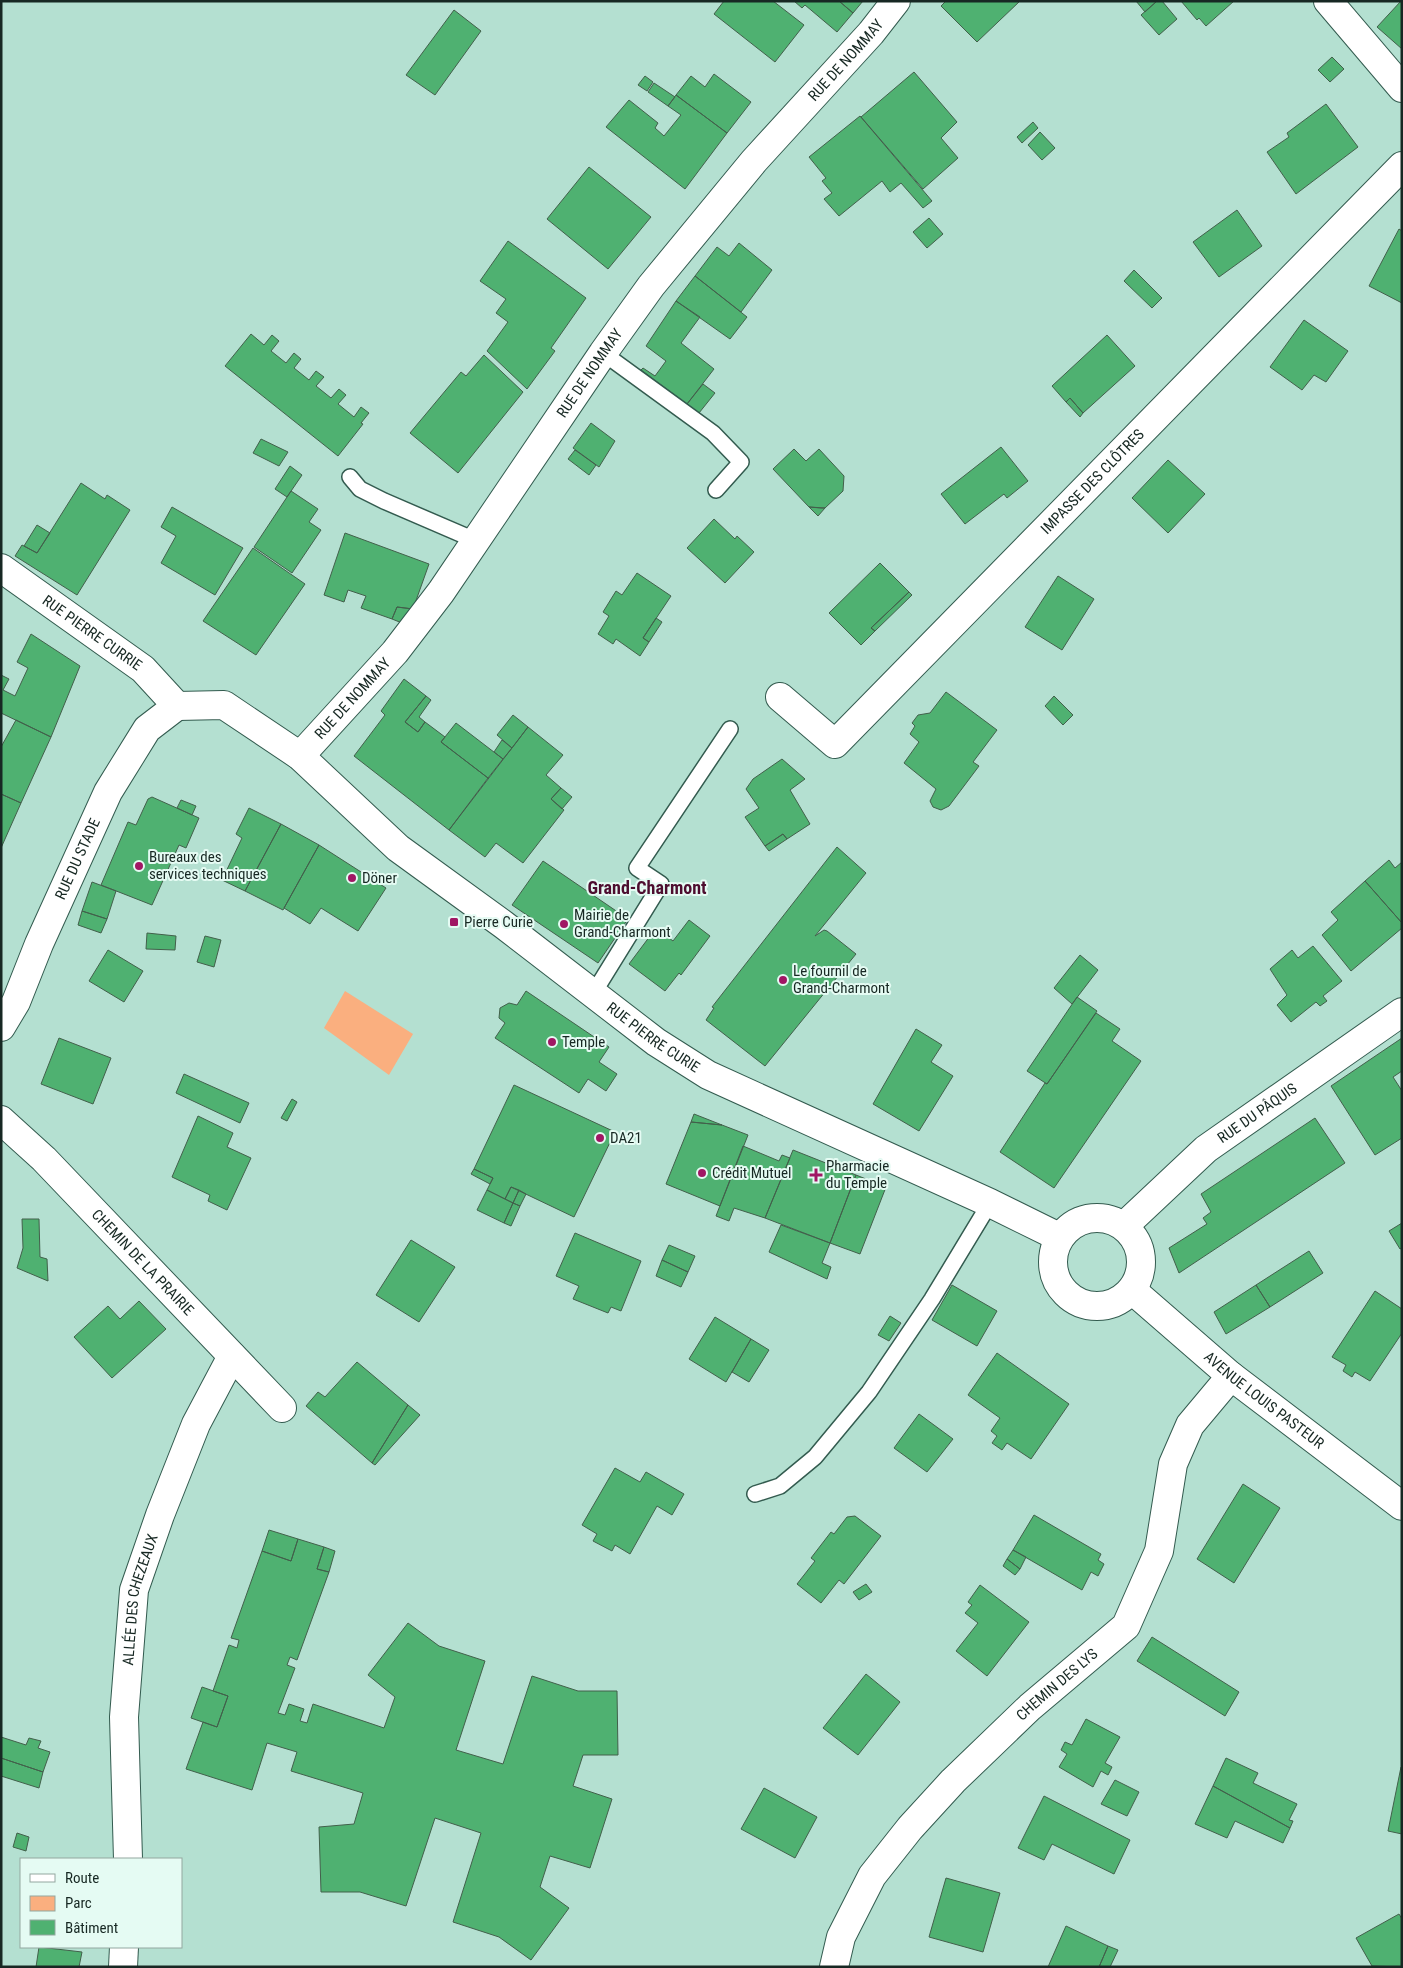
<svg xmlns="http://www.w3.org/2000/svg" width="1403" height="1968" viewBox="0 0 1403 1968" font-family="'Roboto Condensed',sans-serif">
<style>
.green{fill:#faaf7f}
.building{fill:#4fb171;stroke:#42604b}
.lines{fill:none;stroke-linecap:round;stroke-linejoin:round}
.service-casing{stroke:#335b4f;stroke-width:18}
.minor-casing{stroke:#335b4f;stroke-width:30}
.tertiary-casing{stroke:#335b4f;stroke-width:30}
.service{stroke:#fff;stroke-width:15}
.minor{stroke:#fff;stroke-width:28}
.tertiary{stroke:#fff;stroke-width:28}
.poi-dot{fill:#a01764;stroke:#e5fbf3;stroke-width:2}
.labels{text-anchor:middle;stroke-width:4;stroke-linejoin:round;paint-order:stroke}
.street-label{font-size:15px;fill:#172823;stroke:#e5fbf3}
.poi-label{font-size:15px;fill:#172823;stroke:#e5fbf3;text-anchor:start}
.quarter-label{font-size:18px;font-weight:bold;fill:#4d0d2f;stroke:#e5fbf3}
</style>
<rect width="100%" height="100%" fill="#b4e0d1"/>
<path class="green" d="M345 991 413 1034 389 1075 324 1028Z"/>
<path class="building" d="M724 1H773L804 25 775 62 714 14Z
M794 1H839L853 13 837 32 805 5 802 8Z
M839 1H863L853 13Z
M946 1H1020L977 42 941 6Z
M1136 1H1157L1145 12Z
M1157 1H1162L1177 19 1159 35 1141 15Z
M1181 1H1234L1206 26 1199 18 1197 20Z
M1401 1H1402V49L1377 27Z
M454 10 481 31 435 95 406 75Z
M1332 57 1344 69 1330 82 1318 70Z
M914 72 957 122 941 138 958 158 923 189 861 117Z
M714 74 751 102 727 133 676 95 691 76 705 87Z
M645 76 653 82 647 91 638 85Z
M654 83 675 97 668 106 648 92Z
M676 95 727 133 685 189 606 127 629 100 658 123 655 128 664 136 681 115 668 106Z
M1326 104 1358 147 1296 194 1267 152 1289 137 1287 133Z
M860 116 932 201 923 208 901 183 890 192 882 181 839 216 824 199 832 193 822 181 826 178 809 157Z
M1033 122 1038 128 1022 143 1017 137Z
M1040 132 1055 148 1042 160 1028 145Z
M589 167 651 217 608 269 547 219Z
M1237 210 1262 246 1219 277 1193 242Z
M929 218 943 234 927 248 913 232Z
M1399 229 1402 231V303L1369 286Z
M508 241 586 298 551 348 555 351 527 389 487 351 508 322 496 313 506 299 480 281Z
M739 243 772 270 741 312 695 276 717 247 729 256Z
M1134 270 1162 298 1152 308 1124 281Z
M695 276 747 317 730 339 676 301Z
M676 301 700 317 681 343 714 369 687 404 641 370 643 368 655 376 666 361 646 346Z
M1304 320 1348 351 1326 382 1314 375 1302 390 1270 367Z
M251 334 264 345 272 335 279 341 271 351 286 363 294 353 301 359 294 368 309 380 316 371 324 377 316 386 331 398 339 389 346 395 338 404 354 417 361 407 369 413 361 423 363 424 338 456 225 366Z
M1107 335 1135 366 1083 413 1070 398 1066 402 1052 386Z
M484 355 523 392 458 473 410 433 461 372 466 376Z
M703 384 715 393 699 413 687 404Z
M1070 398 1083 413 1080 417 1066 402Z
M591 423 615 441 599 467 573 448Z
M261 439 288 452 279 466 253 453Z
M1001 447 1028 481 1007 498 1004 494 965 524 941 494Z
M794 449 806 461 819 449 844 476 843 491 825 508 809 507 773 469Z
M575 450 596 465 589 475 568 459Z
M1168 460 1205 494 1168 533 1132 498Z
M290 466 302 475 287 497 275 489Z
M81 483 105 499 107 495 130 510 77 595 15 556 22 545 37 553Z
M291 491 318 509 309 522 321 530 292 573 254 547Z
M172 507 243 548 215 595 161 563 176 536 161 527Z
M809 507 821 508H825L818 516Z
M714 519 735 539 737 536 754 552 725 583 687 548Z
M37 525 50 533 37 553 24 546Z
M345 533 429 564 413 609 397 607 392 619 361 608 366 596 348 590 344 602 324 595Z
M253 548 305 584 256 655 203 621Z
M880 563 909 592 871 628 875 631 861 645 829 613Z
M637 573 671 596 643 638 649 642 640 656 616 639 613 644 598 634 609 616 603 612 616 591 622 595Z
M1058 576 1094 599 1062 650 1025 627Z
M909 592 912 595 875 631 871 628Z
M397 607 413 609 407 625 392 619Z
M656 618 662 622 649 642 643 638Z
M31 634 80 666 51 737 1 713V675L9 679 3 690 15 696 28 668 17 662Z
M404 679 426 696 405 722 418 732 425 722 445 737 441 742 488 778 449 830 354 756 385 715 381 711Z
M946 692 997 730 973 762 979 766 949 806 941 810 933 807 930 801 936 789 904 763 919 742 910 734 915 726 912 723 918 715 930 713Z
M426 696 431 700 419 717 425 722 418 732 405 722Z
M1054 696 1073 715 1063 725 1045 706Z
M513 715 528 727 512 748 497 735Z
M16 720 51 737 21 803 1 794V747Z
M456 723 503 759 488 778 441 742Z
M528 727 563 755 546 775 561 788 551 799 564 810 523 863 496 843 485 857 449 830Z
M502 740 512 748 503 759 494 752Z
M782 759 805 779 790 790 810 824 787 839 783 834 765 846 745 817 759 808 746 789 753 779Z
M561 788 572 797 562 809 551 799Z
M1 794 21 803 1 848Z
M152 797 199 818 186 848 179 845 152 905 101 885 128 822 136 825 148 799Z
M181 800 196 806 192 815 177 808Z
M249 808 281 824 245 891 222 880 242 838 236 834Z
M281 824 319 845 283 910 245 891Z
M783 834 787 839 769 851 765 846Z
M319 845 386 888 358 931 321 908 310 924 284 908Z
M837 847 866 873 815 936 824 930 827 931 856 954 765 1066 706 1020 714 1008 712 1007Z
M1389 860 1395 868 1402 862V923L1365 881Z
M543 861 628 919 598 963 512 905Z
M1365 881 1402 923V928L1351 971 1322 935 1338 920 1331 912Z
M92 882 116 891 107 919 82 911Z
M82 911 107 919 101 933 78 925Z
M689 920 710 936 681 975 679 973 665 991 629 964 656 928 673 941Z
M147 933 176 936 175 950 146 949Z
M205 936 221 940 214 967 197 962Z
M1313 946 1342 981 1323 996 1327 1001 1320 1006 1316 1002 1291 1022 1277 1005 1287 995 1270 969 1292 950 1298 958Z
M108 950 143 971 124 1002 89 981Z
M1080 955 1098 970 1072 1004 1054 988Z
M526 991 609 1047 599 1062 617 1074 606 1091 588 1079 579 1093 495 1038 505 1023 499 1018 500 1008 509 1003 517 1005Z
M1077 997 1097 1011 1047 1084 1027 1071Z
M1096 1013 1120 1029 1112 1041 1141 1061 1054 1188 1000 1152 1045 1083 1047 1084Z
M916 1029 942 1045 931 1062 953 1076 919 1131 873 1104Z
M59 1038 111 1058 93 1104 41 1084Z
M1402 1038V1071L1393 1077 1402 1091V1138L1375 1155 1331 1086Z
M184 1074 249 1103 240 1123 176 1093Z
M514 1085 615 1132 574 1217 511 1187 505 1199 487 1190 493 1178 474 1169Z
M292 1099 297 1102 287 1121 281 1118Z
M694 1114 722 1125 691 1122Z
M198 1116 233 1133 227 1147 251 1158 227 1210 208 1201 210 1195 172 1177Z
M1315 1118 1345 1163 1179 1273 1169 1248 1207 1224 1203 1218 1211 1212 1201 1194Z
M691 1122 722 1125 748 1135 720 1206 666 1184Z
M743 1146 779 1161 782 1155 790 1158 765 1218 734 1208 729 1221 716 1216Z
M793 1150 856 1175 830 1243 765 1218Z
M474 1169 493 1178 490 1184 471 1174Z
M856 1175 886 1187 860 1254 830 1243Z
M511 1187 519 1190 513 1203 505 1199Z
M487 1190 513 1203 504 1223 477 1210Z
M519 1190 526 1194 520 1206 513 1203Z
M513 1203 520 1206 511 1226 504 1223Z
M22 1219H39L40 1257 47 1259 48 1281 17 1268 23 1248Z
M1402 1223V1248L1400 1249 1389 1231Z
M781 1225 830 1243 822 1263 831 1267 827 1279 769 1252Z
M575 1233 641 1261 621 1311 611 1307 608 1313 573 1299 579 1286 556 1276Z
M411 1240 455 1267 419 1322 376 1295Z
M669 1245 695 1256 688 1272 662 1260Z
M1309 1251 1323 1273 1270 1307 1256 1285Z
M662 1260 688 1272 681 1287 656 1276Z
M952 1285 997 1311 977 1346 932 1320Z
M1256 1285 1270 1307 1226 1334 1214 1312Z
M1375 1291 1402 1309V1333L1370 1381 1355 1372 1352 1377 1343 1371 1346 1365 1332 1357Z
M139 1301 166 1329 112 1378 74 1337 108 1306 120 1319Z
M890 1316 901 1323 889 1341 878 1335Z
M715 1317 751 1339 726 1382 689 1359Z
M751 1339 769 1350 749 1382 732 1372Z
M997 1353 1069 1404 1031 1459 1007 1443 1002 1450 992 1443 997 1436 991 1431 1000 1418 968 1395Z
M357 1362 408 1405 372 1463 306 1406 318 1392 325 1397Z
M408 1405 420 1415 375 1465 372 1463Z
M919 1414 953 1439 927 1472 894 1448Z
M615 1468 640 1482 646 1472 684 1494 672 1515 657 1506 630 1554 615 1545 612 1551 593 1541 597 1534 582 1525Z
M1243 1484 1280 1508 1234 1583 1197 1559Z
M1034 1515 1101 1554 1098 1560 1104 1564 1098 1576 1091 1572 1082 1590 1013 1550Z
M855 1516 881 1536 844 1584 839 1580 821 1603 797 1584 815 1561 811 1558 831 1532 834 1534 847 1517Z
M269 1530 298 1539 291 1561 262 1551Z
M298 1539 324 1547 317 1569 329 1572 297 1660 290 1657 287 1665 295 1668 278 1713 285 1715 289 1704 304 1709 300 1721 307 1723 313 1704 384 1728 395 1697 368 1675 408 1623 439 1646 485 1661 456 1750 503 1764 532 1676 578 1691H617L618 1755H583L573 1786 612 1799 590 1868 550 1856 540 1887 569 1908 531 1960 499 1937 453 1922 481 1833 435 1818 406 1906 360 1892H321L319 1827 354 1824 363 1793 291 1771 297 1752 267 1743 252 1790 186 1769 203 1722 217 1727 228 1696 213 1691 229 1645 237 1648 239 1640 231 1638 262 1551 291 1561Z
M324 1547 335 1551 329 1572 317 1569Z
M1013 1550 1026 1557 1020 1569 1007 1559Z
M1007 1559 1020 1569 1015 1575 1003 1566Z
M866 1584 872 1592 859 1600 853 1592Z
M980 1585 1029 1622 987 1676 956 1651 978 1623 965 1613 972 1605 968 1602Z
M1152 1637 1239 1692 1225 1716 1137 1661Z
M866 1674 900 1702 858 1755 823 1728Z
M202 1687 228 1696 217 1727 191 1718Z
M1086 1719 1120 1737 1105 1763 1112 1767 1108 1775 1101 1771 1093 1787 1059 1767 1067 1754 1061 1750 1065 1742 1072 1745Z
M1 1737 26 1745 29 1738 41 1741 38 1748 50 1752 43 1772 1 1758Z
M1 1758 43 1772 39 1788 1 1776Z
M1226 1758 1258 1773 1253 1783 1297 1804 1289 1820 1293 1821 1290 1828 1213 1786Z
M1401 1767 1402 1768V1834L1388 1831Z
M1115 1780 1139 1792 1127 1816 1101 1804Z
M1213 1786 1290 1828 1283 1843 1235 1821 1227 1838 1195 1824Z
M764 1788 817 1817 795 1858 741 1829Z
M1044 1796 1130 1840 1114 1874 1052 1844 1044 1860 1018 1848Z
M17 1833 29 1837 26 1851 13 1847Z
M946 1878 1000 1893 983 1952 929 1937Z
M1399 1914 1402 1919V1967L1372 1966 1356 1938Z
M1066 1926 1108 1946 1099 1967H1048Z
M1108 1946 1118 1950 1110 1967H1099Z
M39 1947 82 1952 79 1967H36Z"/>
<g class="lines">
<defs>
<path id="service" d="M603 353 713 433 741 462 716 490
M350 477 360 489 384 501 477 541
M593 994 661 884 637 868 730 729
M755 1494 780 1486 815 1457 869 1392 932 1299 990 1203"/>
<g id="minor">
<path d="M1328 1 1402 88"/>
<path id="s1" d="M780 697 835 744 1402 166"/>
<path id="s2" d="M1 1120 44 1159 282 1408"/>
<path id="s3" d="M128 1859 124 1717 134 1590 160 1515 196 1424 232 1356"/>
<path d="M123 1967 124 1947"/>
<path id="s4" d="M834 1967 841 1937 872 1876 910 1828 953 1781 1030 1707 1126 1626 1159 1551 1173 1464 1190 1425 1231 1376"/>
</g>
<g id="tertiary">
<path id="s5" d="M1 568 143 669 177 706"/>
<path id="s6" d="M177 706 224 705 300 756 398 848 504 925 656 1042 708 1075 990 1203 1059 1237"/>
<path id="s7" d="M300 756 395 652 441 592 603 353 651 286 754 161 871 33 896 1"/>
<path id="s8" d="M1 1027 16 1002 39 944 108 792 147 729 177 706"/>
<circle cx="1097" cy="1262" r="44"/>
<path id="s9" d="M1124 1226 1206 1149 1402 1012"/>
<path id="s10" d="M1132 1290 1231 1376 1402 1506"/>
</g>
</defs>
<use href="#service" class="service-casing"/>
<use href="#minor" class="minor-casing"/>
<use href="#tertiary" class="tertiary-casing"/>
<use href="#service" class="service"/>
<use href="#minor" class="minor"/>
<use href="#tertiary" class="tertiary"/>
</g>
<g class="poi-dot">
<circle cx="139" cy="866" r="5"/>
<circle cx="352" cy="878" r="5"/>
<rect x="449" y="917" width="10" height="10" rx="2.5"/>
<circle cx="564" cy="924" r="5"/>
<circle cx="783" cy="980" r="5"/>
<circle cx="552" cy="1042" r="5"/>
<circle cx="600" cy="1138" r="5"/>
<circle cx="702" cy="1173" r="5"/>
<path d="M813.5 1167.5h5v5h5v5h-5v5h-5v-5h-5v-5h5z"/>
</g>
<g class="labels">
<g class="street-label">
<text dy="5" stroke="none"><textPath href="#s7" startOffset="886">RUE DE NOMMAY</textPath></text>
<text dy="5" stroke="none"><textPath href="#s7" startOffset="481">RUE DE NOMMAY</textPath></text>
<text dy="5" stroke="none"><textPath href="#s1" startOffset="440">IMPASSE DES CLÔTRES</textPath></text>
<text dy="5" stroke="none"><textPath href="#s5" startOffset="112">RUE PIERRE CURRIE</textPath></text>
<text dy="5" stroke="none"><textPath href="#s7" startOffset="78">RUE DE NOMMAY</textPath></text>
<text dy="5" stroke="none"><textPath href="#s8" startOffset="185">RUE DU STADE</textPath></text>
<text dy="5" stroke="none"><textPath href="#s6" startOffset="591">RUE PIERRE CURIE</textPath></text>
<text dy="5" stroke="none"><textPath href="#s9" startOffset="175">RUE DU PÂQUIS</textPath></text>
<text dy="5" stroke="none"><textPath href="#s2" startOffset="201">CHEMIN DE LA PRAIRIE</textPath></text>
<text dy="5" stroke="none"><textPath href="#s10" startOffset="172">AVENUE LOUIS PASTEUR</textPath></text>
<text dy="5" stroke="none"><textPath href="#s3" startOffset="261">ALLÉE DES CHEZEAUX</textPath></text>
<text dy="5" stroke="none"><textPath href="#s4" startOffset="366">CHEMIN DES LYS</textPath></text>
</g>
<g class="poi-label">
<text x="149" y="862">Bureaux des<tspan x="149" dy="17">services techniques</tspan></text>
<text x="362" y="883">Döner</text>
<text x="574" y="920">Mairie de<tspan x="574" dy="17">Grand-Charmont</tspan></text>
<text x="464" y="927">Pierre Curie</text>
<text x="793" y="976">Le fournil de<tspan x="793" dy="17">Grand-Charmont</tspan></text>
<text x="562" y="1047">Temple</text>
<text x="610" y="1143">DA21</text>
<text x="826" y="1171">Pharmacie<tspan x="826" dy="17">du Temple</tspan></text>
<text x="712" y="1178">Crédit Mutuel</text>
</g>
<g class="quarter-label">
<text x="647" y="894">Grand-Charmont</text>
</g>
</g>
<rect width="1403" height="1968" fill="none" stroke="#172823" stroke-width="5"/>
<rect x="20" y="1858" width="162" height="90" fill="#e5fbf3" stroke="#93a7a0"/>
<rect x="30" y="1874" width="25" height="8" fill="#ffffff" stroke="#93a7a0"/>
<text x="65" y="1883" font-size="15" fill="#172823">Route</text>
<rect x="30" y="1896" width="25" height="15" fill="#faaf7f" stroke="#93a7a0"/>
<text x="65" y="1908" font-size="15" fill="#172823">Parc</text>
<rect x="30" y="1920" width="25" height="15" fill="#4fb171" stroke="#93a7a0"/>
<text x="65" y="1933" font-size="15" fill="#172823">Bâtiment</text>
</svg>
